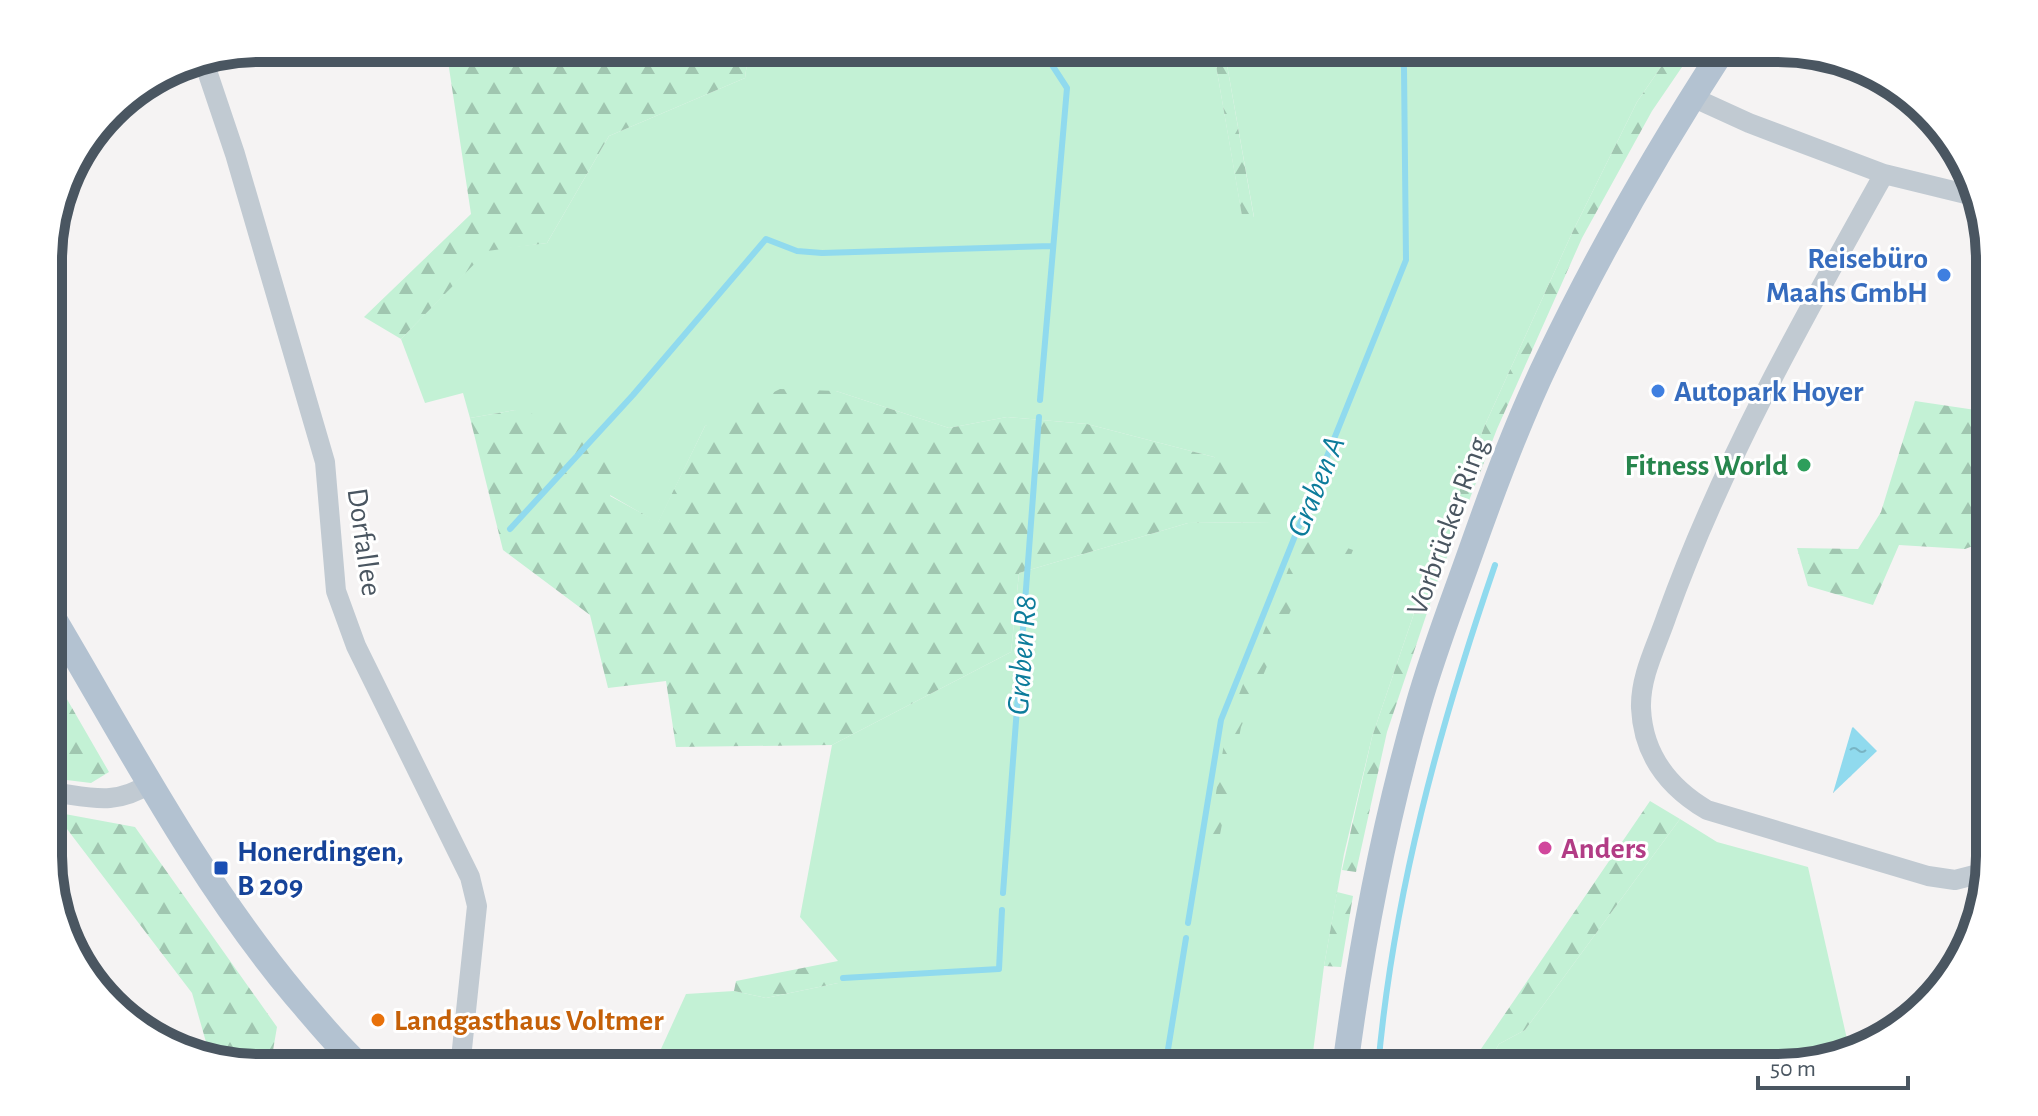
<svg xmlns="http://www.w3.org/2000/svg" width="2038" height="1116" viewBox="0 0 2038 1116" font-family="'Alegreya Sans',sans-serif">
<style>
.green{fill:#c3f1d5}
.forest{fill:url(#forest-firs)}
.water{fill:url(#water-ripples)}
.lines{fill:none;stroke-linecap:round;stroke-linejoin:round}
.stream{stroke:#90daee;stroke-width:6}
.minor{stroke:#c1cad2;stroke-width:20}
.major{stroke:#b3c2d1;stroke-width:26}
.shop-dot{fill:#3f7fe0;stroke:#fff;stroke-width:3}
.leisure-dot{fill:#2e9e5b;stroke:#fff;stroke-width:3}
.hotel-dot{fill:#d1479c;stroke:#fff;stroke-width:3}
.transit-dot{fill:#1a4fb4;stroke:#fff;stroke-width:3}
.food-dot{fill:#e8710a;stroke:#fff;stroke-width:3}
.labels{text-anchor:middle;stroke-width:6;stroke-linejoin:round;paint-order:stroke}
.shop-label{font-size:30px;font-weight:bold;fill:#366cbe;stroke:#fff;text-anchor:end}
.leisure-label{font-size:30px;font-weight:bold;fill:#27864d;stroke:#fff;text-anchor:end}
.street-label{font-size:30px;fill:#4a5661;stroke:#fff}
.hotel-label{font-size:30px;font-weight:bold;fill:#b23c85;stroke:#fff;text-anchor:start}
.transit-label{font-size:30px;font-weight:bold;fill:#164399;stroke:#fff;text-anchor:start}
.food-label{font-size:30px;font-weight:bold;fill:#c56008;stroke:#fff;text-anchor:start}
.water-label{font-size:32px;font-style:italic;fill:#0c7c9b;stroke:#fff}
.rim{fill:none;stroke:#4a5661;stroke-width:10}
</style>
<defs>
<pattern id="forest-firs" width="22" height="20" patternUnits="userSpaceOnUse" patternTransform="scale(2)"><rect width="22" height="20" fill="#c3f1d5"/><path d="M5 1l3.5 6h-7zM16 11l3.5 6h-7z" fill="#a0c6b0"/></pattern>
<pattern id="water-ripples" width="26" height="14" patternUnits="userSpaceOnUse" patternTransform="scale(2)"><rect width="26" height="14" fill="#90daee"/><path d="M2 4q2-2 4 0t4 0M15 11q2-2 4 0t4 0" fill="none" stroke="#78b4c4"/></pattern>
</defs>
<rect width="100%" height="100%" fill="#f5f3f3"/>
<path class="green" d="M749 48H1213L1242 215 1254 217 1224 48H1674L1637 102 1572 233 1485 425 1426 578 1372 737 1344 854 1324 966 1311 1068H677L656 1060 686 994 734 991 766 998 838 983V961L800 917 832 745 1011 652 1019 573 1188 523 1277 522 1214 457 1087 424 1007 417 949 428 836 391 705 426 658 523 610 495 515 410 470 418 463 393 425 403 401 339 487 250 547 243 609 136 745 78Z
M1680 819 1717 842 1808 867 1849 1048 1791 1068H1485L1499 1044 1525 1030Z"/>
<path class="forest" d="M446 48H749L745 78 609 136 547 243 487 251 401 339 364 317 471 214Z
M1213 48H1224L1254 218 1242 216Z
M1674 48H1695L1652 111 1582 238 1497 429 1438 580 1387 732 1356 872 1342 870 1372 737 1426 578 1485 425 1572 233 1637 102Z
M780 389 836 391 949 428 1007 417 1087 424 1214 457 1285 498 1278 522 1188 523 1019 573 1011 652 832 745 676 747 666 681 608 688 590 615 503 550 470 418 515 410 577 424 625 459 610 496 658 522 705 426Z
M1915 401 1989 412V540L1965 549 1899 545 1873 605 1808 586 1797 548 1858 549 1881 512Z
M1303 532 1353 550 1347 565 1314 556 1241 727 1216 855H1206L1227 725Z
M49 668 109 772 91 783 50 778Z
M1650 801 1680 819 1525 1030 1499 1044 1485 1068H1468Z
M54 812 135 827 277 1027 270 1068 210 1056 192 993Z
M1337 892 1353 896 1341 967 1324 966Z
M838 961V983L766 998 734 991 736 981Z"/>
<path class="water" d="M1853 727 1877 751 1833 793 1852 728Z"/>
<g class="lines">
<path class="stream" d="M1554 48 1567 53
M1040 400 1067 88 1041 48
M510 529 633 395 766 239 797 251 822 253 1052 246
M1003 893 1039 417
M1188 923 1221 720 1406 260 1404 68 1399 48
M843 978 999 969 1002 910
M1165 1068 1186 938
M1378 1068C1393 896 1439 728 1495 565"/>
<path class="minor" d="M203 59 235 154 325 462 336 591 356 646 470 877 477 906 460 1068
M1692 97 1749 123 1884 174 1974 196
M1884 174C1804 317 1723 460 1667 615 1657 645 1640 676 1641 708 1643 754 1668 787 1707 810L1928 876 1955 880 1986 872
M50 792C91 797 113 807 151 783"/>
<path class="major" d="M49 611C127 742 198 879 296 996 317 1020 338 1047 362 1068
M1345 1068C1361 945 1384 825 1418 706 1433 653 1453 602 1471 551 1494 486 1518 421 1548 359 1599 252 1659 148 1724 48"/>
</g>
<g class="shop-dot">
<circle cx="1944" cy="275" r="8"/>
<circle cx="1658" cy="391" r="8"/>
</g>
<circle class="leisure-dot" cx="1804" cy="465" r="8"/>
<circle class="hotel-dot" cx="1545" cy="848" r="8"/>
<rect class="transit-dot" x="213" y="860" width="16" height="16" rx="4"/>
<circle class="food-dot" cx="378" cy="1020" r="8"/>
<g class="labels">
<g class="shop-label">
<text x="1928" y="268">Reisebüro<tspan x="1928" dy="34">Maahs GmbH</tspan></text>
<text x="1674" y="401" text-anchor="start">Autopark Hoyer</text>
</g>
<g class="leisure-label">
<text x="1788" y="475">Fitness World</text>
</g>
<g class="street-label">
<text transform="translate(1447 526) rotate(-70)" y="10">Vorbrücker Ring</text>
<text transform="translate(365 542) rotate(82)" y="10">Dorfallee</text>
</g>
<g class="hotel-label">
<text x="1561" y="858">Anders</text>
</g>
<g class="transit-label">
<text x="237" y="861">Honerdingen,<tspan x="237" dy="34">B 209</tspan></text>
</g>
<g class="food-label">
<text x="394" y="1030">Landgasthaus Voltmer</text>
</g>
<g class="water-label">
<text transform="translate(1315 486) rotate(-68)" y="11">Graben A</text>
<text transform="translate(1021 655) rotate(-86)" y="11">Graben R8</text>
</g>
</g>
<path d="M0 0H2038V1116H0ZM260 62H1778A198 198 0 0 1 1976 260V856A198 198 0 0 1 1778 1054H260A198 198 0 0 1 62 856V260A198 198 0 0 1 260 62Z" fill="#fff" fill-rule="evenodd"/>
<path class="rim" d="M260 62H1778A198 198 0 0 1 1976 260V856A198 198 0 0 1 1778 1054H260A198 198 0 0 1 62 856V260A198 198 0 0 1 260 62Z"/>
<path d="M1758 1076v12h150v-12" fill="none" stroke="#4a5661" stroke-width="4"/>
<text x="1770" y="1076" font-size="24" fill="#4a5661" stroke="#ffffff" stroke-width="6" paint-order="stroke">50 m</text>
</svg>
